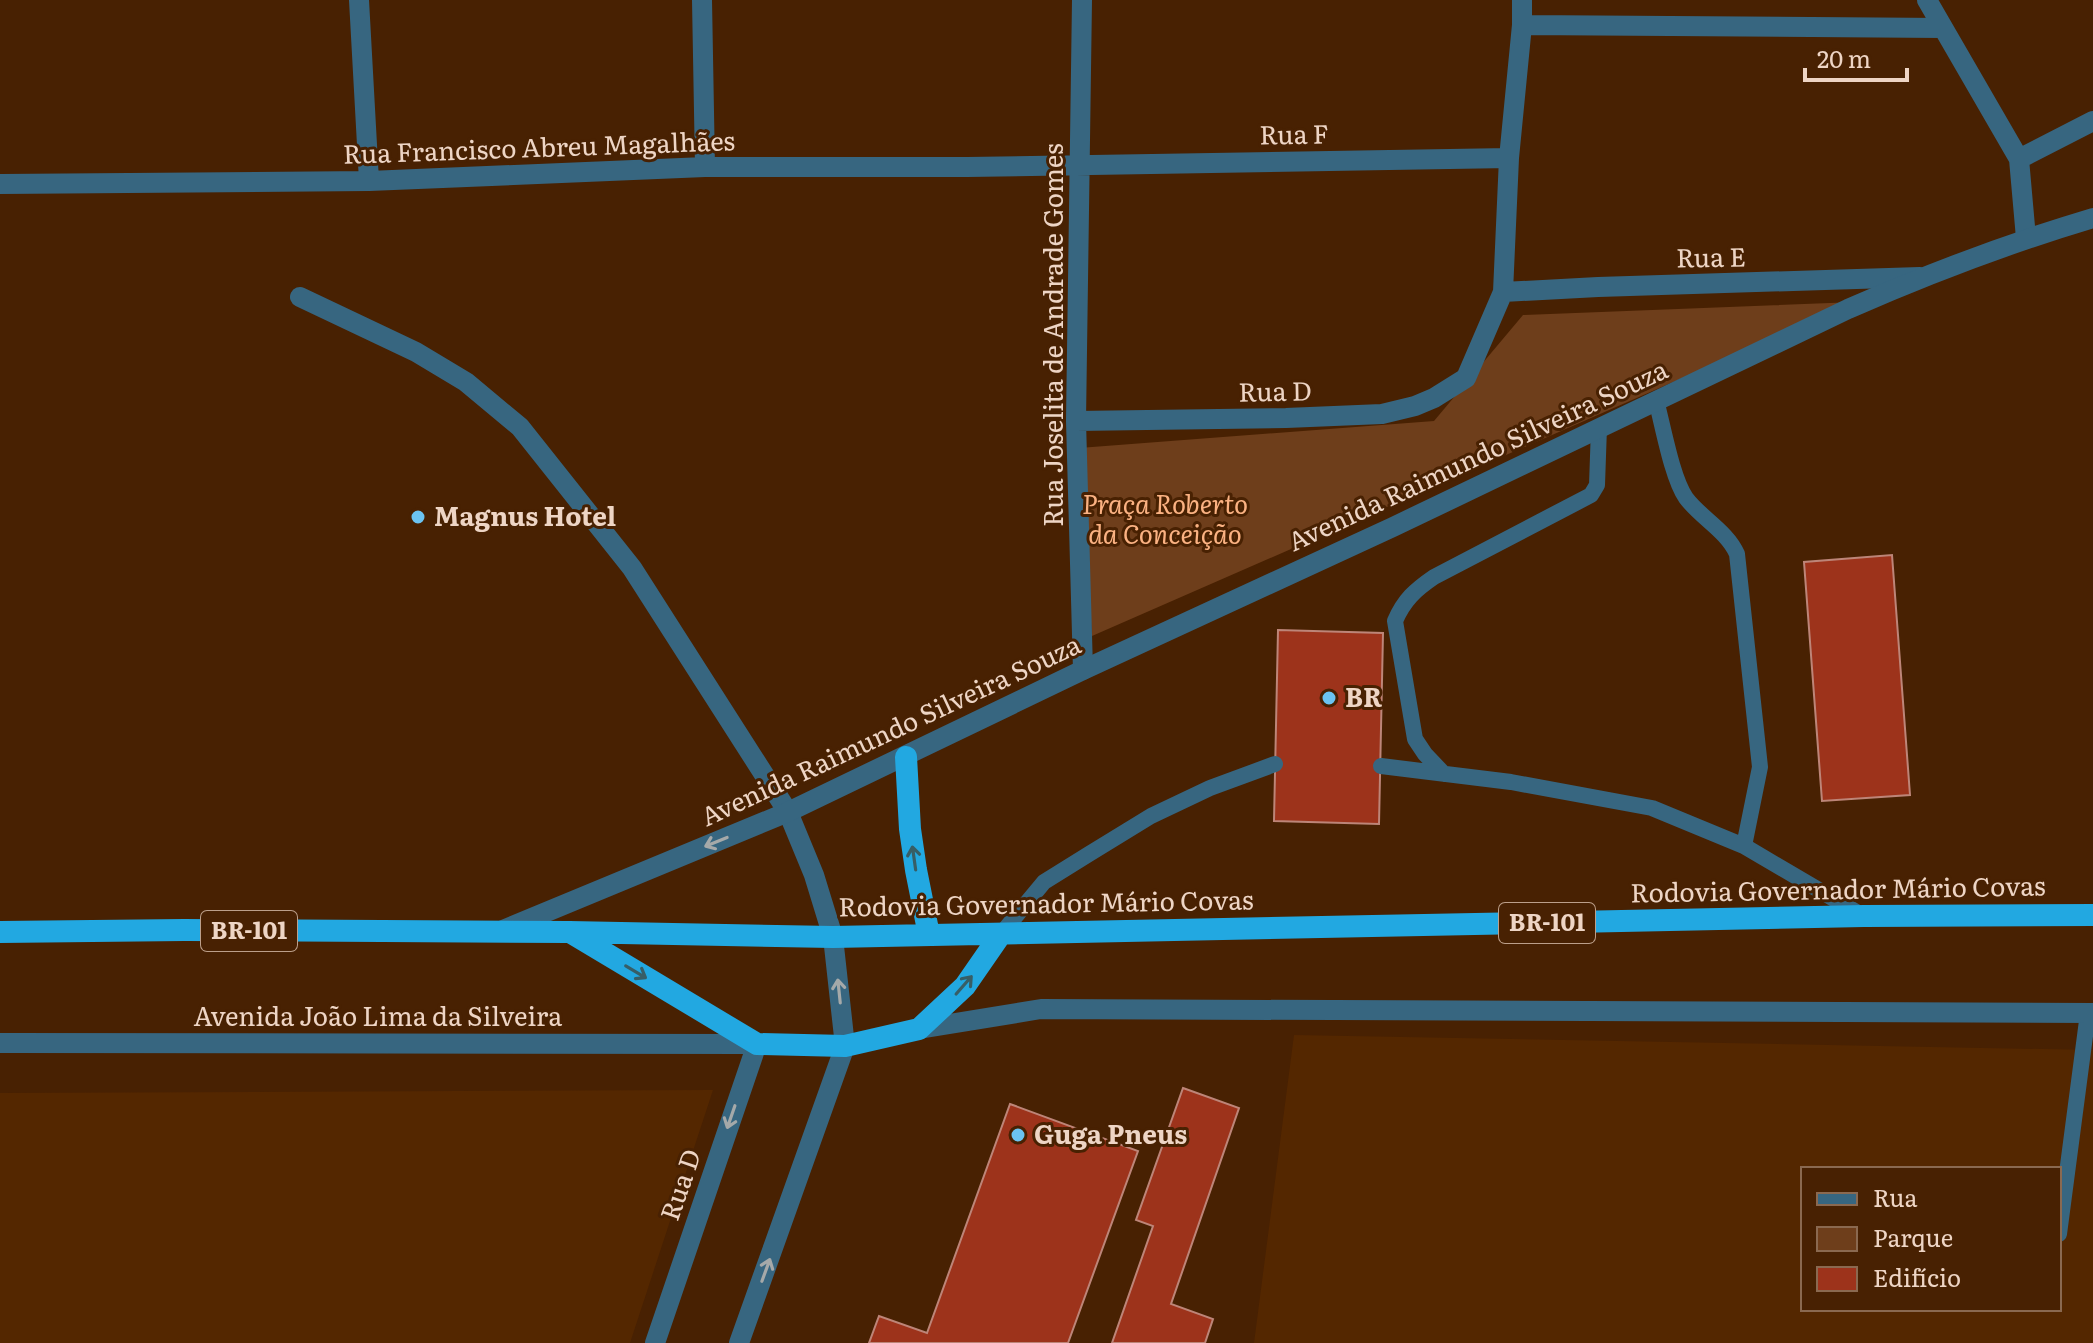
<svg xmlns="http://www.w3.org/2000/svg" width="2093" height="1343" viewBox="0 0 2093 1343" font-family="Literata,serif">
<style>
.built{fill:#542700;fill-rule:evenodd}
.green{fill:#6e3e1b}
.building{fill:#9d331b;stroke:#bd8578;stroke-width:2}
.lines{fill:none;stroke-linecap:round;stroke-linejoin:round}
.service{stroke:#376680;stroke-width:16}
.minor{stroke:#376680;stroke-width:20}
.tertiary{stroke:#376680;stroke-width:20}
.trunk{stroke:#22a8e1;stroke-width:22}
.oneway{stroke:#a5a9a9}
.oneway2{stroke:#375e66}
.poi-dot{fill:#6bc3f2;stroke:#482102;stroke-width:3}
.labels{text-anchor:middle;stroke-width:6;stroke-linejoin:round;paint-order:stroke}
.shield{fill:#482102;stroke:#bc9f8a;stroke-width:2}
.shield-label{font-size:24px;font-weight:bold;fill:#eed5c5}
.street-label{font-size:26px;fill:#eed5c5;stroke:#482102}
.park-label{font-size:26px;font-style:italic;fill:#fbb282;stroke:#482102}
.poi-label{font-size:26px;font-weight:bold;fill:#eed5c5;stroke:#482102;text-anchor:start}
</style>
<rect width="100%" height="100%" fill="#482102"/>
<path class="built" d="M1294 1035 2093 1050V1343H1254ZM1803 1169H2059V1309H1803Z
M713 1090 630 1343H0V1093Z"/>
<path class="green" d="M1856 302 1092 636 1079 448 1434 421 1523 315Z"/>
<path class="building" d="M1892 555 1910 795 1822 801 1804 562Z
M1278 630 1383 633 1379 824 1274 821Z
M1183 1088 1239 1108 1171 1304 1213 1319 1205 1343H1112L1153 1226 1136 1220Z
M1010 1104 1138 1151 1068 1343H869L879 1316 927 1333Z"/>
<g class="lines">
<path class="service" d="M1656 400C1663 426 1672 478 1686 498 1701 518 1727 531 1737 554L1760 767 1744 846
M1381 766 1511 782 1652 808 1744 846 1863 916
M1444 774 1425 754 1415 739 1395 621C1404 600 1415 590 1434 577L1591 495 1597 485 1599 427
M1001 934 1044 882 1089 854 1151 816 1210 788 1275 764
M2059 1234 2088 1013"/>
<path class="minor" d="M359 0 369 181
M702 0 705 167
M1082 0 1076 421 1083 670
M1927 0 2019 159 2026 238
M1522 25 1943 28
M2019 159 2093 121
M0 184 369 181 705 167H967L1509 158
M1503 292 1598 287 1920 277
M300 297 416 352 466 382 520 427 632 568 788 812 814 875 833 937 845 1046 739 1343
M1076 421 1286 418 1382 414 1415 406 1434 398 1466 378 1503 292 1509 158 1522 25V0
M919 1029 1041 1009 2093 1013
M0 1043 757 1044 655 1343"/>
<path class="tertiary" d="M503 930 788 812 1083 670 1393 527 1848 309C1928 274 2009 243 2093 218"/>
<path class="trunk" d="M906 757 910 829 916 870 929 935
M0 932 184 930 569 932 833 937 1864 916 2093 915
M570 932 757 1044 845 1046 919 1029 965 986 1001 934"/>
</g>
<defs><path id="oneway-shaft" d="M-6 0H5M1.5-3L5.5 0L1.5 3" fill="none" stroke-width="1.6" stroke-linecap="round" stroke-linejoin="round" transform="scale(2)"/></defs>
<g class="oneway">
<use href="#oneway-shaft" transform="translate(716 842) rotate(158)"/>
<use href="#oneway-shaft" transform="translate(839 991) rotate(-96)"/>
<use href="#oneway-shaft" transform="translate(731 1117) rotate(109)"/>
<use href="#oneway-shaft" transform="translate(766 1270) rotate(-70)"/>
</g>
<g class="oneway2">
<use href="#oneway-shaft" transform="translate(914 858) rotate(-98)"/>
<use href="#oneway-shaft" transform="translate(636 972) rotate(31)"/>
<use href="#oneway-shaft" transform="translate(964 985) rotate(-49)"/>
</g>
<g class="poi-dot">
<circle cx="418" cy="517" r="8"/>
<circle cx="1329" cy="698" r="8"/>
<circle cx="1018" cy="1135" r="8"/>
</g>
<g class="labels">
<g class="shield">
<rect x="1499" y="903" width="96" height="40" rx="6"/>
<rect x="201" y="911" width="96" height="40" rx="6"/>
</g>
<g class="shield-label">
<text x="1547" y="931">BR-101</text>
<text x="249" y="939">BR-101</text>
</g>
<g class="street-label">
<text transform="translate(1294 135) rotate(-1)" y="9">Rua F</text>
<text transform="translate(539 148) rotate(-2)" y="9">Rua Francisco Abreu Magalhães</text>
<text transform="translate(1711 258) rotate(-1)" y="9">Rua E</text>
<text transform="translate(1054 335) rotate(-90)" y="9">Rua Joselita de Andrade Gomes</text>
<text transform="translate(1275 392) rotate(-1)" y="9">Rua D</text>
<text transform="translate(1478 456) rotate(-25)" y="9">Avenida Raimundo Silveira Souza</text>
<text transform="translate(891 731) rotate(-25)" y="9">Avenida Raimundo Silveira Souza</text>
<text transform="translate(1838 890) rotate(-1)" y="9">Rodovia Governador Mário Covas</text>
<text transform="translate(1046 904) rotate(-1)" y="9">Rodovia Governador Mário Covas</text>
<text x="378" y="1026">Avenida João Lima da Silveira</text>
<text transform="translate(681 1185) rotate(-71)" y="9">Rua D</text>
</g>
<g class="park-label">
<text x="1165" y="514">Praça Roberto<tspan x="1165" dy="30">da Conceição</tspan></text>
</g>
<g class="poi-label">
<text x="434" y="526">Magnus Hotel</text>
<text x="1345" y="707">BR</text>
<text x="1034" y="1144">Guga Pneus</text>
</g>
</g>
<rect x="1801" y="1167" width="260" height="144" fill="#482102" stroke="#8a6950" stroke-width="2"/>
<rect x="1817" y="1193" width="40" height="12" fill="#376680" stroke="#8a6950" stroke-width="2"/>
<text x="1873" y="1207" font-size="24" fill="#eed5c5">Rua</text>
<rect x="1817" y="1227" width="40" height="24" fill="#6e3e1b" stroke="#8a6950" stroke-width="2"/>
<text x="1873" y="1247" font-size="24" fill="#eed5c5">Parque</text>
<rect x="1817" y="1267" width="40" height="24" fill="#9d331b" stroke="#8a6950" stroke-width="2"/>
<text x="1873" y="1287" font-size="24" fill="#eed5c5">Edifício</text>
<path d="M1805 68v12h102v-12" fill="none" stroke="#eed5c5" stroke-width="4"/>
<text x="1817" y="68" font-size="24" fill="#eed5c5" stroke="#482102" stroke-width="6" paint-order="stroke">20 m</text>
</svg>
